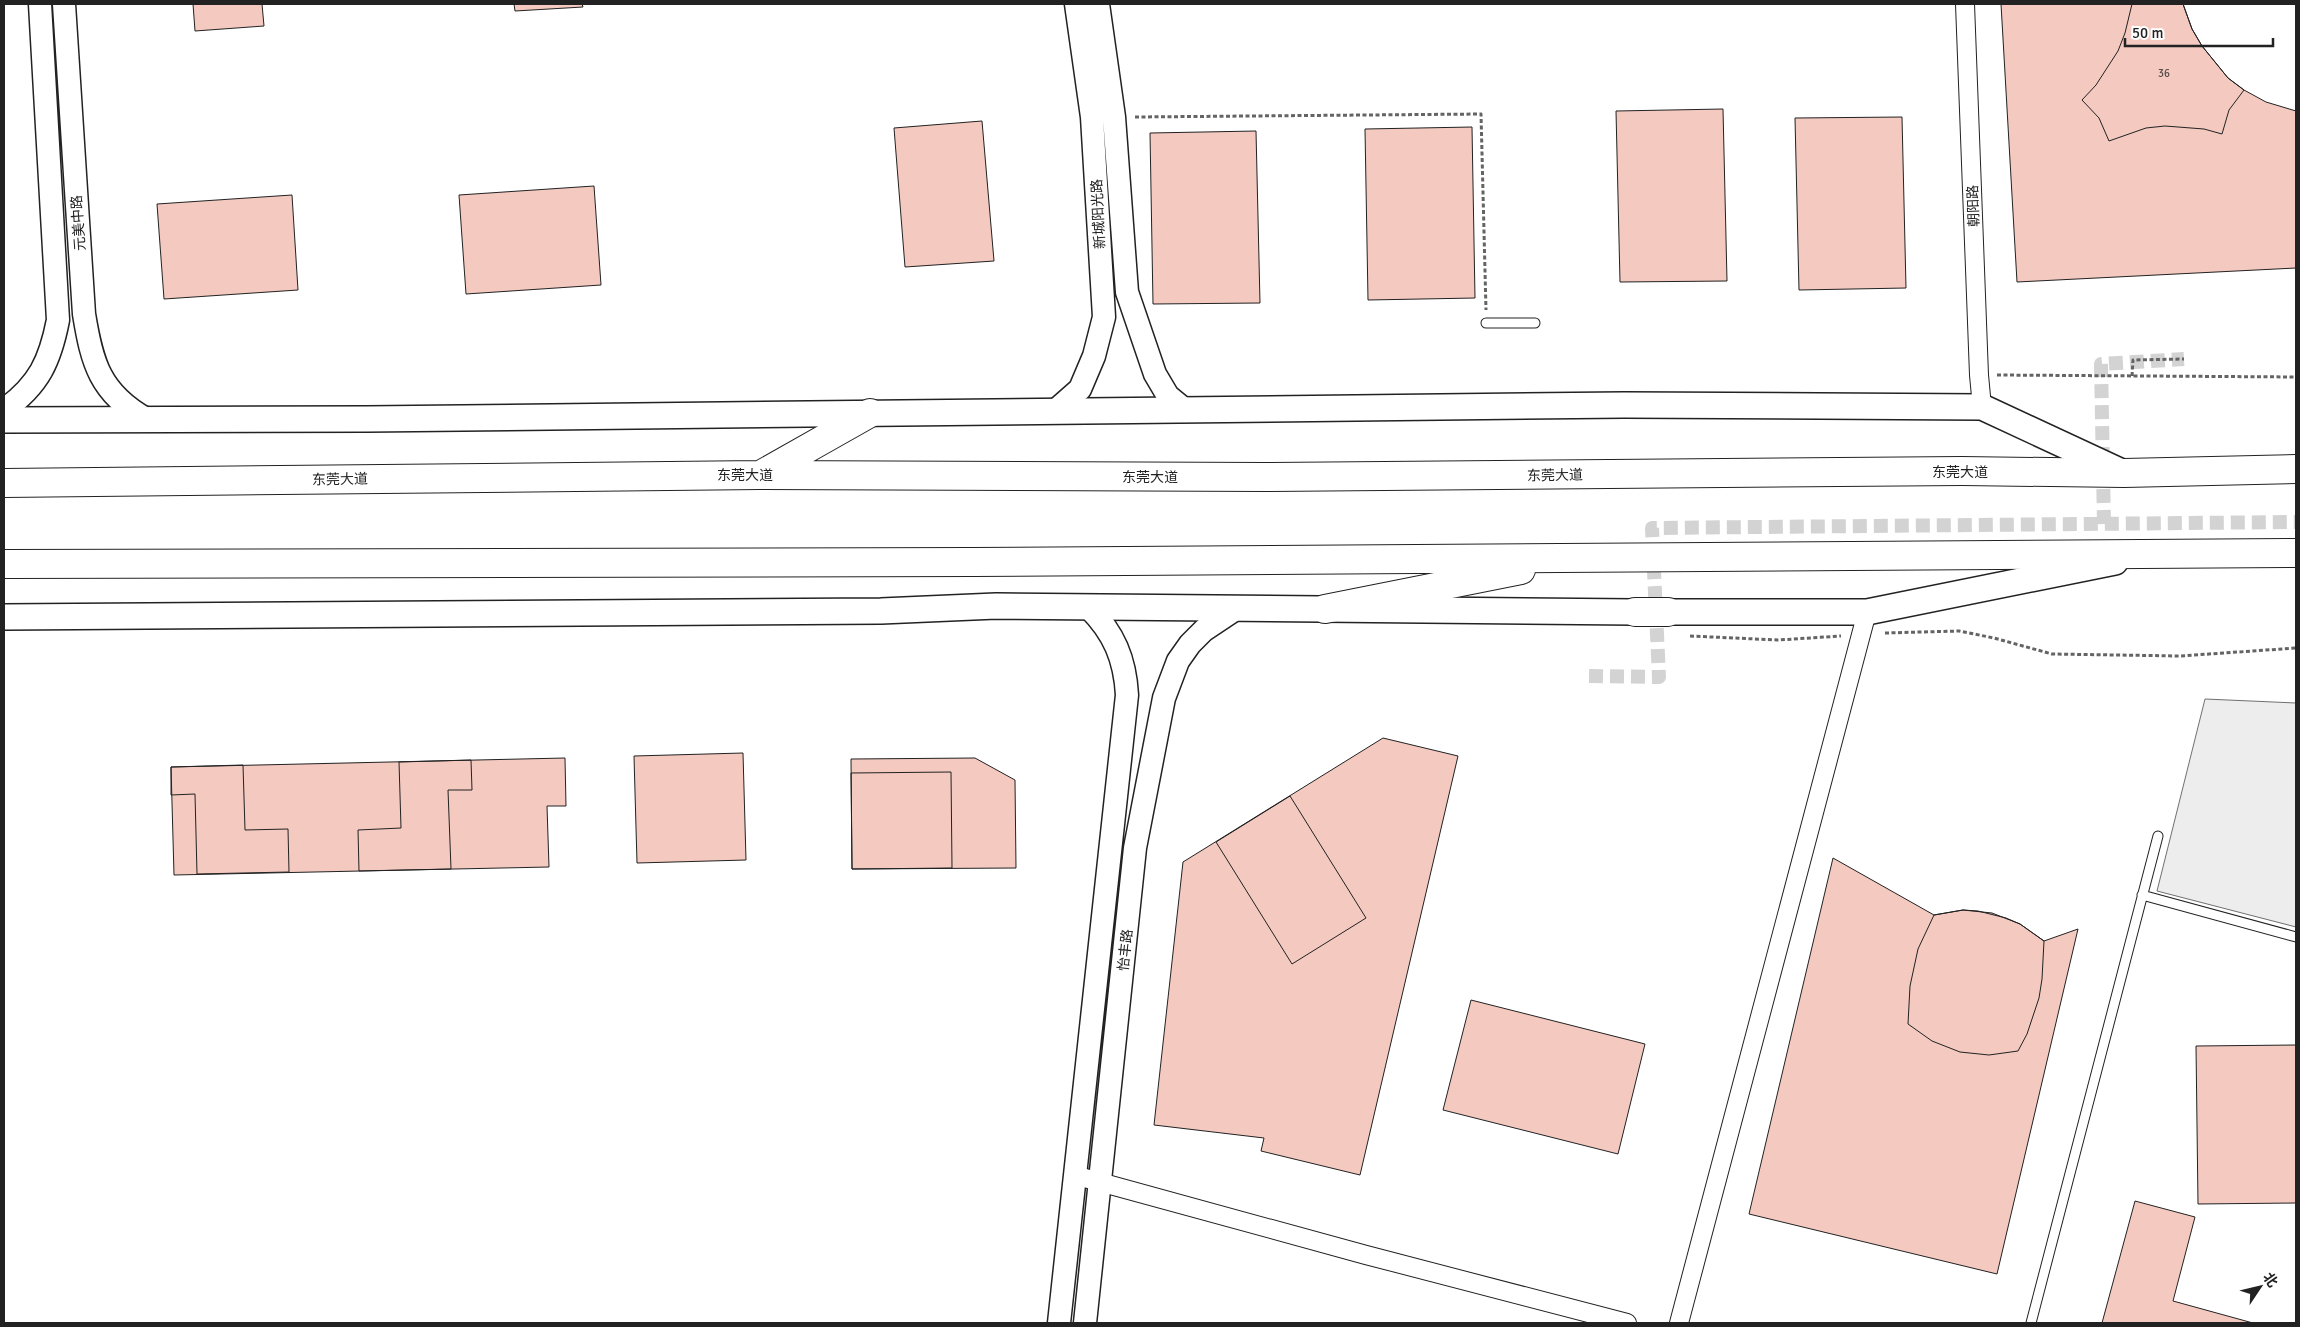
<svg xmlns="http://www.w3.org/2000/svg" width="2300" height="1327" viewBox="0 0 2300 1327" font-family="Signika,'Noto Sans SC',sans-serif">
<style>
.parking{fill:#ededed;stroke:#6f6f6f}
.building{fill:#f3c9c0;stroke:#222}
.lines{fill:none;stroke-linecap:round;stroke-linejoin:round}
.pedestrian-tunnel{stroke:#d3d3d3;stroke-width:14;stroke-dasharray:14 7;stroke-linecap:butt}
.service-casing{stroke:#222;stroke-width:11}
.minor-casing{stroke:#222;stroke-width:20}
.tertiary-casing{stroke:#222;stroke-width:25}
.secondary-casing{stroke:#222;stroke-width:28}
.primary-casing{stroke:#222;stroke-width:30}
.path{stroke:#646464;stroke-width:3;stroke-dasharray:4 2.5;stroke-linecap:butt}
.service{stroke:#fff;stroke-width:9}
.minor{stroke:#fff;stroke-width:18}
.tertiary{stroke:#fff;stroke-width:22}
.secondary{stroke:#fff;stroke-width:25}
.primary{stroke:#fff;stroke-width:28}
.labels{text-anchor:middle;stroke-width:4;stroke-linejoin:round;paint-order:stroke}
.number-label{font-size:11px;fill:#564c4a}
.street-label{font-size:14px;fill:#222;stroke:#fff}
</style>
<rect width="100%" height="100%" fill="#fff"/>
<path class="parking" d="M2205 699 2296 703V927L2157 891Z"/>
<path class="building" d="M193 4H262L264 26 195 31Z
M514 4H582L583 7 515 11Z
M2001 4H2183L2192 29 2202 46 2228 78 2244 90 2266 102 2296 111V268L2017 282Z
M2132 4H2183L2192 29 2202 46 2228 78 2244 90 2229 110 2222 134 2204 129 2165 126 2146 128 2109 141 2099 118 2082 100 2096 85 2118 51 2125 33Z
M1723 109 1727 281 1620 282 1616 111Z
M1902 117 1906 288 1799 290 1795 118Z
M982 121 994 261 905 267 894 128Z
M1472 127 1475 298 1368 300 1365 129Z
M1256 131 1260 303 1153 304 1150 133Z
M594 186 601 285 466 294 459 195Z
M292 195 298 290 164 299 157 204Z
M1383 738 1458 756 1360 1175 1261 1151 1264 1138 1154 1125 1183 862Z
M743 753 746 860 637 863 634 756Z
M565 758 566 806H547L549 867 174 875 171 767Z
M975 758 1015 780 1016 868 852 869 851 759Z
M471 760 472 790H448L451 869 359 871 358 830 401 828 399 762Z
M243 765 245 830 288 829 289 872 197 874 195 794 171 795V767Z
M951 772 952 868 852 869 851 773Z
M1290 796 1366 918 1292 964 1216 842Z
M1833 858 1934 915 1963 910 1992 913 2020 924 2044 941 2078 929 1997 1274 1749 1214Z
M1963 910 1978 911 2006 918 2020 924 2044 941 2042 979 2039 998 2027 1034 2018 1051 1989 1055 1960 1052 1932 1041 1908 1024 1910 986 1918 949 1934 915Z
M1471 1000 1645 1044 1618 1154 1443 1110Z
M2296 1045V1203L2198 1204 2196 1046Z
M2135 1201 2195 1217 2173 1301 2253 1323H2102Z"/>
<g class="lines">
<path class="pedestrian-tunnel" d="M2104 524 2101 364 2184 359
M1589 676 1659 677 1652 528 2296 522"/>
<defs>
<path id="service" d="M1486 323H1535
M2142 895 2296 937
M2031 1323 2158 836"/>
<path id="minor" d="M1965 4 1979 375 1982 407
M1074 1175 1366 1255 1627 1323
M1679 1323 1867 612"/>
<path id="tertiary" d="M64 4 84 314C92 363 100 393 146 419
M1098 4 1114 117 1127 292 1155 374 1168 396 1185 410
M4 410C39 385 50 361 58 320L40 4
M1055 411 1080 389 1094 356 1104 317 1092 117 1076 4
M1059 1323 1127 695C1125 659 1114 633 1089 608
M1085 1323 1135 848 1164 698 1178 661 1190 644 1204 630 1237 608"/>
<path id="secondary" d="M4 420 367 419 1624 405 1982 407 2124 473
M1668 612H1867L2115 562
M4 617 881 611 996 606 1635 612"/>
<path id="primary" d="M762 474 870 413
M4 483 760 475 1265 477 1962 471 2124 473 2296 469
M4 564 973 562 2296 553
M1325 609 1521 570
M1635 612H1668"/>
</defs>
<use href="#service" class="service-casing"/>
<use href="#minor" class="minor-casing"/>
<use href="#tertiary" class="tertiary-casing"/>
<use href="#secondary" class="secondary-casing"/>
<use href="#primary" class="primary-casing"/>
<path class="path" d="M1135 117 1481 114 1486 310
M1997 375 2296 377
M2132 376 2133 360 2184 359
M1885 633 1959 631 1994 638 2052 654 2180 656 2296 648
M1690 636 1778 640 1841 636"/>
<use href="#service" class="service"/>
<use href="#minor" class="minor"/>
<use href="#tertiary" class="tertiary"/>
<use href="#secondary" class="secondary"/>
<use href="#primary" class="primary"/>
</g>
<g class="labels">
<g class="number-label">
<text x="2164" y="77">36</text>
</g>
<g class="street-label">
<text transform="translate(1973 206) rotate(-92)" y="5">朝阳路</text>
<text transform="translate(1098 214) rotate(-93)" y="5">新城阳光路</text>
<text transform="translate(78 223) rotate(-94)" y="5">元美中路</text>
<text x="1960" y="477">东莞大道</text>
<text x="745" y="480">东莞大道</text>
<text transform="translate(1555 475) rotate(-1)" y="5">东莞大道</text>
<text x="1150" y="482">东莞大道</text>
<text transform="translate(340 479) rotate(-1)" y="5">东莞大道</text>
<text transform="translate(1125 950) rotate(-84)" y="5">怡丰路</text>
</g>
</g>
<rect width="2300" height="1327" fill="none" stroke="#222222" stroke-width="10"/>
<g transform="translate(2260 1287) rotate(55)" stroke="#ffffff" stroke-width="4" paint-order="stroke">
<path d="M0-4L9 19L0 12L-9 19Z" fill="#222222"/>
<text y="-8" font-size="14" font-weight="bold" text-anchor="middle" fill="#222222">北</text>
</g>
<path d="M2125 38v8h148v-8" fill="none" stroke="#222222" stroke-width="2.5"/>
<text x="2132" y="38" font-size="15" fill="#222222" stroke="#ffffff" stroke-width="4" paint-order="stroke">50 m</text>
</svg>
